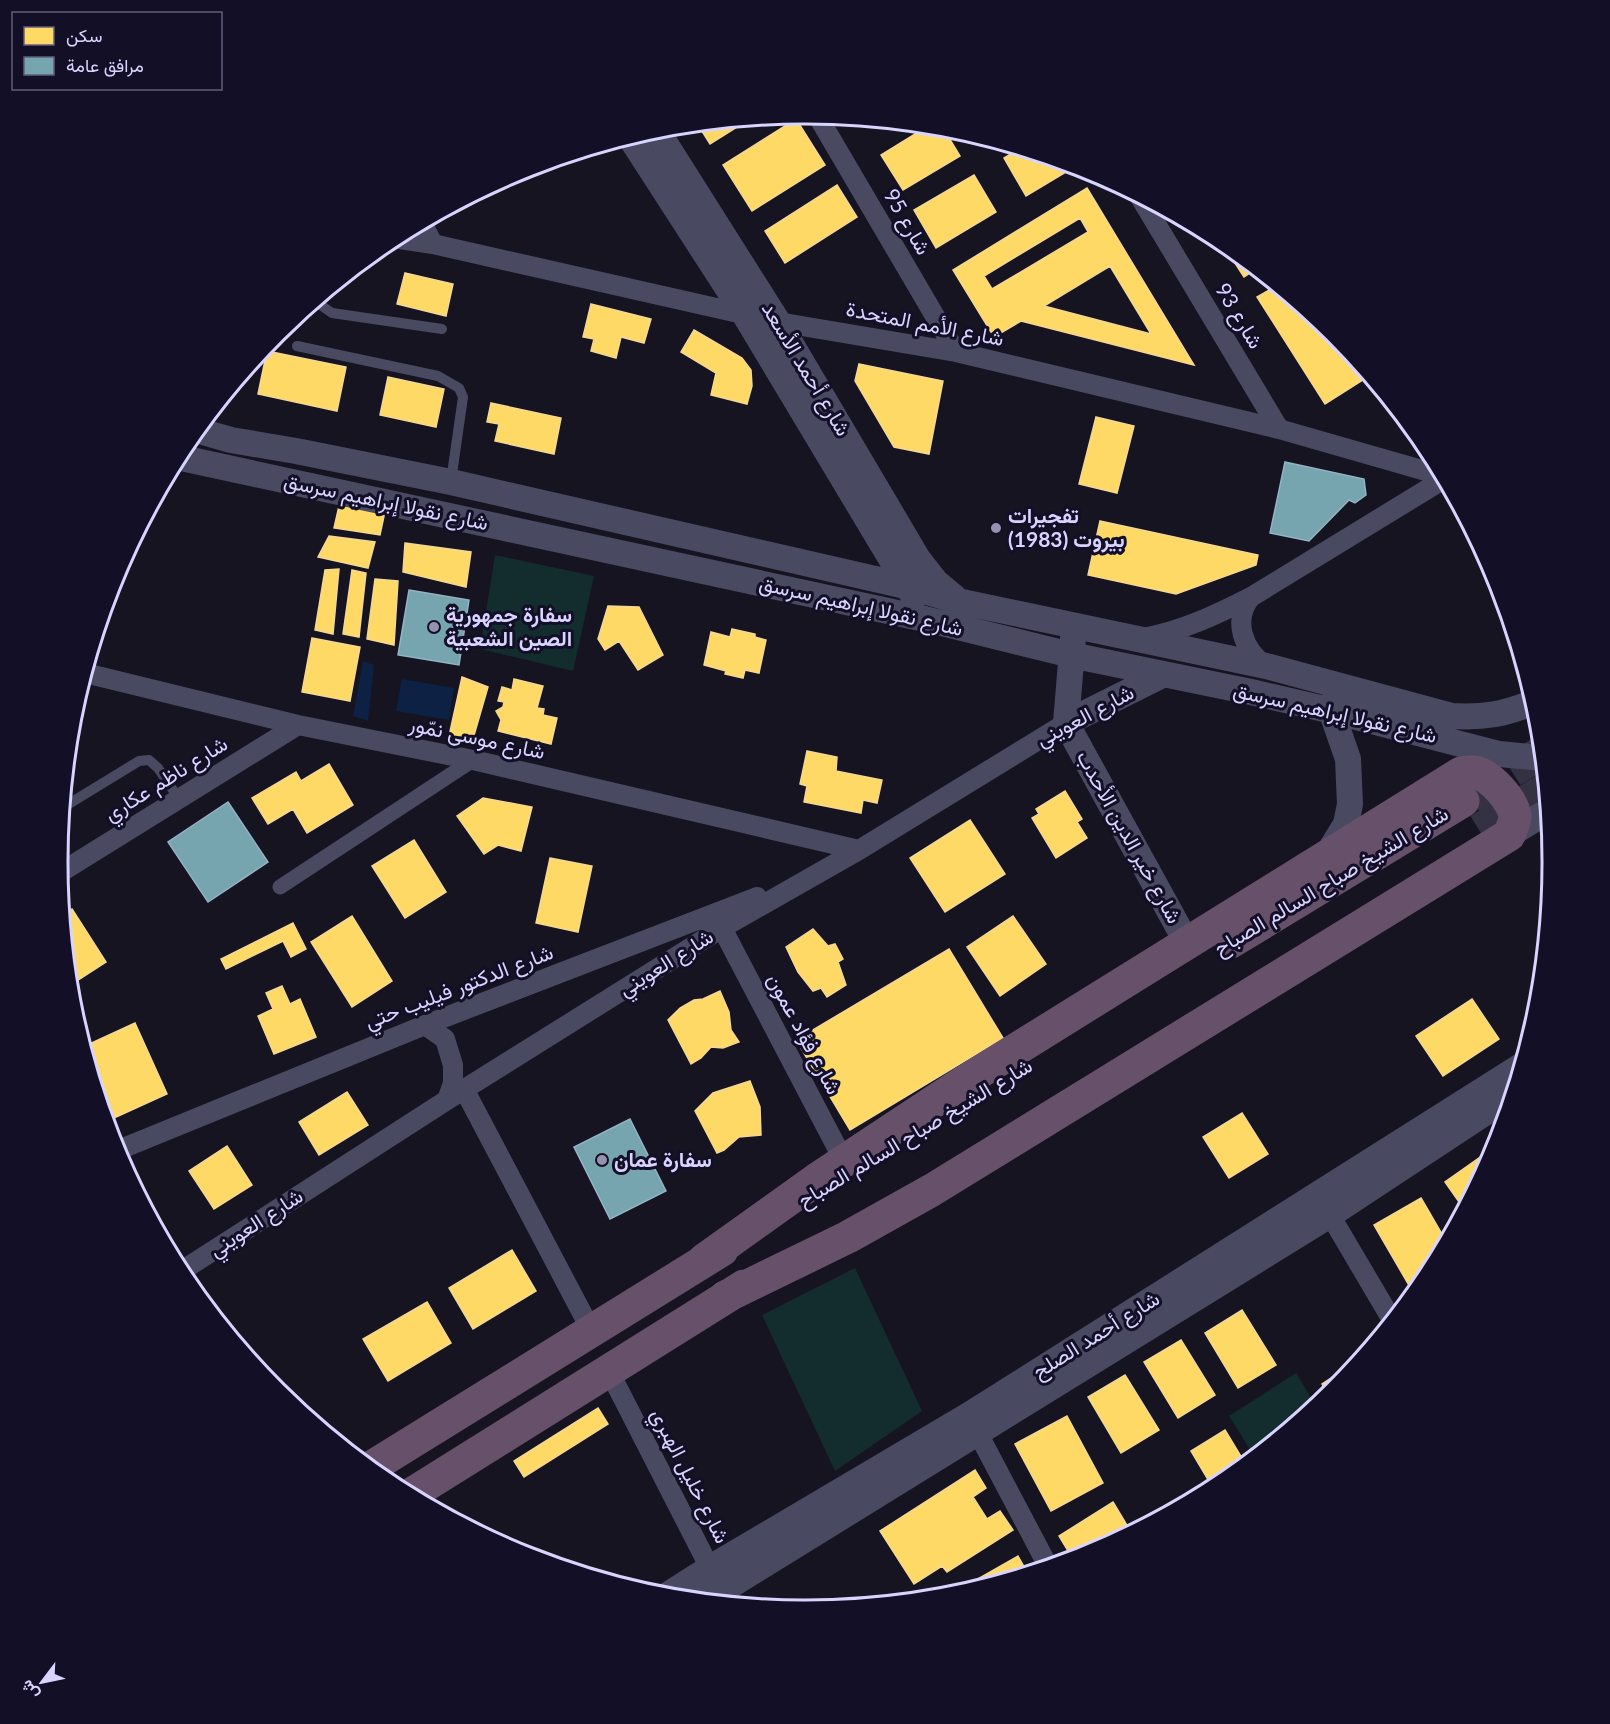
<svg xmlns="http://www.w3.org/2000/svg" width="1610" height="1724" viewBox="0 0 1610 1724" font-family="Lato,Vazirmatn,sans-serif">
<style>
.green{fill:#132c2d}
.water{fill:#0d2144}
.homes{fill:#ffd966;stroke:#f4d894;stroke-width:1.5;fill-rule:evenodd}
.public{fill:#76a5af;stroke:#94b3c7;stroke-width:1.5}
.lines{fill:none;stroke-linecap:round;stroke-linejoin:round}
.motorway-tunnel{stroke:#333142;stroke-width:33;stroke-dasharray:33 16;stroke-linecap:butt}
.service{stroke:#4a4962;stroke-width:10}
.pedestrian{stroke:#4a4962;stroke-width:15}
.minor{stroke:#4a4962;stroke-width:20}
.tertiary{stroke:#4a4962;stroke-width:26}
.motorway{stroke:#67516a;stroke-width:33}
.poi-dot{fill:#9591b1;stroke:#130f26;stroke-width:2}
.labels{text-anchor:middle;stroke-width:6;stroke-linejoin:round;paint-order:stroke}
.street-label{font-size:21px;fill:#d9d4ff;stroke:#130f26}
.poi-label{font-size:21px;font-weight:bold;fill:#d9d4ff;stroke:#130f26;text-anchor:start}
.rim{fill:none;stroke:#d9d4ff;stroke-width:3}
</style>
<rect width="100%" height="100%" fill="#161421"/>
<path class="green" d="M495 555 594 576 573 671 480 649Z
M855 1268 922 1411 835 1471 762 1315Z
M1296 1373 1316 1406 1254 1456 1229 1416Z"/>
<path class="water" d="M363 661 374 665 368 721 353 716Z
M402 679 454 688 449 720 396 711Z"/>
<path class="homes" d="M796 119 825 165 752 211 723 165Z
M748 120 710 144 698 125Z
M928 126 943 128 960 156 903 190 881 155Z
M1019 149 1076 166 1026 196 1004 158Z
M974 175 996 212 936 248 914 210Z
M837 185 857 217 785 263 765 231Z
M1087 188 1194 365 1021 321 994 337 953 270ZM1080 218 1088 232 992 289 984 276ZM1110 266 1151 334 1044 306Z
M1220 240H1221L1256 269 1244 277Z
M405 273 453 284 446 316 397 304Z
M1276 286 1334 333 1369 376 1325 404 1257 297Z
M591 304 651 319 644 343 621 337 616 358 591 351 594 339 583 337Z
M694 330 742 358 751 370 752 386 747 404 711 395 716 373 681 352Z
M267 351 346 367 337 411 258 394Z
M859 364 943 381 929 454 894 447 855 381Z
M388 377 444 389 436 427 380 415Z
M491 403 561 418 554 454 495 441 499 424 487 422Z
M1096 417 1134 426 1117 493 1079 484Z
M387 502 380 535 334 528 339 506Z
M1100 521 1258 555 1256 565 1176 594 1088 575Z
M329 536 375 542 368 568 318 557Z
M405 543 471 552 466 587 403 572Z
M339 569 333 634 315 630 325 570Z
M352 570 366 573 359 637 343 634Z
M375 579 398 581 394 645 367 639Z
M608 606 639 607 663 655 638 670 619 641 605 650 598 639Z
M732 629 755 634V637L766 640 759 673 745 670 743 678 725 674 726 671 704 665 711 632 730 637Z
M312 638 360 647 350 701 302 692Z
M462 677 488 687 473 739 449 736Z
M514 679 543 686 537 708 544 709 543 715 557 718 551 744 498 731 501 720 496 711 503 707 504 702 498 701 502 687 512 690Z
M807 751 837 757 836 771 882 780 877 803 863 800 861 813 804 802 807 786 800 784Z
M329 764 353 805 307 833 293 809 268 824 252 798 296 772 301 781Z
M1065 791 1082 819 1077 822 1087 838 1056 858 1032 818 1039 814 1036 809Z
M483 798 532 807 521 851 498 845 484 854 457 816Z
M970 820 1005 874 945 912 910 858Z
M414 840 446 892 405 918 372 866Z
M550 858 592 866 578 932 536 923Z
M72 909 106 962 69 986 62 916Z
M352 916 392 981 352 1007 311 942Z
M1013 916 1046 964 1000 996 967 947Z
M293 923 306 949 291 957 283 941 226 969 221 959Z
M813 929 828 946 835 944 843 959 838 962 846 985 827 997 821 988 813 991 798 972 786 947Z
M949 949 1003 1038 850 1130 796 1040Z
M282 986 290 1004 300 999 316 1037 274 1054 258 1016 273 1009 266 993Z
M720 991 729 1012 731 1030 739 1042 723 1048 711 1047 701 1058 691 1064 668 1020 680 1008 694 1000 703 999Z
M1472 999 1499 1039 1443 1076 1416 1036Z
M135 1023 167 1094 114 1118 87 1060 83 1047Z
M750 1081 760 1107 761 1135 739 1137 724 1150 717 1153 695 1111 713 1093Z
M347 1092 368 1125 319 1155 299 1122Z
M1242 1113 1268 1154 1229 1178 1203 1137Z
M227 1146 252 1185 214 1209 189 1171Z
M1486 1153 1490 1159 1464 1209 1445 1182Z
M1421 1198 1446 1241 1427 1278 1414 1294 1374 1225Z
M512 1250 536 1291 473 1329 449 1288Z
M427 1302 451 1343 388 1381 363 1339Z
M1242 1310 1276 1365 1238 1388 1205 1333Z
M1181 1340 1215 1395 1178 1418 1144 1362Z
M1339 1373 1344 1379 1329 1395 1322 1384Z
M1125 1375 1159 1430 1121 1453 1088 1397Z
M598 1408 608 1424 524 1477 514 1461Z
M1067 1416 1103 1483 1051 1511 1015 1444Z
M1225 1430 1245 1463 1220 1484 1213 1488 1191 1451Z
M975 1470 986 1488 973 1497 987 1519 1000 1511 1013 1530 947 1572 942 1566 914 1584 880 1531Z
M1113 1502 1131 1532 1091 1553 1073 1559 1059 1536Z
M1018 1556 1027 1572 948 1596Z"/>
<path class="public" d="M1285 462 1364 479 1366 495 1355 503 1349 500 1309 541 1270 533Z
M409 590 469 600 459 665 398 655Z
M228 802 268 862 208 902 168 842Z
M630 1119 666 1191 610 1219 574 1147Z"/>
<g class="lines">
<path class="motorway-tunnel" d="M1470 797 1542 752
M1479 830 1546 789"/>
<path class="service" d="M315 301 332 313 442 329
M297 346 438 376 459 388 463 397 451 481
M67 805 139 761 149 760 158 768 179 799"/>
<path class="pedestrian" d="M280 887 473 760"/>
<path class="minor" d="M817 115 956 352
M1140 197 1279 429
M422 223 433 244
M393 238 433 244 778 322 956 352 1279 429 1443 476
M1251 597C1232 620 1243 650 1266 666
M1143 638C1182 631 1216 615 1251 597L1444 479
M85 673 298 725 473 760 859 850
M58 874 298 725
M722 928 844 1161
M425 1025 445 1039 453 1065V1083L447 1100
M464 1089 591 1330
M116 1151 425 1025 757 897
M1323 1203 1392 1320
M180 1272 447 1100 722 928 859 850 1066 723
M609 1371 715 1578
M971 1420 1048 1566"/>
<path class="tertiary" d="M656 129 778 322 918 559 936 582 954 597
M630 137 745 315 914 597
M196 430 231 440 296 451 451 482 910 587 962 602 1266 666 1452 716C1484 718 1505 714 1534 702
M177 457 925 619 1071 655 1251 692 1333 711 1499 754 1543 758
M1073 638 1066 723 1187 943
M1066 723 1164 674
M1509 835 1548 811
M1327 855 1346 824 1350 804 1348 759 1333 716 1336 696
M666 1596 710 1568 969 1415 1521 1066
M707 1600 1330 1215 1512 1095"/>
<path class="motorway" d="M1231 942 1463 801
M704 1260 820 1177 962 1083 1461 773C1465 773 1471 771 1475 772 1490 775 1514 801 1515 817 1515 822 1511 830 1509 835L932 1190 848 1237 725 1297
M370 1468 722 1250
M410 1495 744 1286"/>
</g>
<g class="poi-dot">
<circle cx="996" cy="528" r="6"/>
<circle cx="434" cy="627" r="6"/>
<circle cx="602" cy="1160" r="6"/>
</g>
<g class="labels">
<g class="street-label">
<text transform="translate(907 222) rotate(60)" y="7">شارع 95</text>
<text transform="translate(1239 316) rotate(59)" y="7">شارع 93</text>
<text transform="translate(925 324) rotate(11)" y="7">شارع الأمم المتحدة</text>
<text transform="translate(806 369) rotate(59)" y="7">شارع أحمد الأسعد</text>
<text transform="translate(386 502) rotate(12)" y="7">شارع نقولا إبراهيم سرسق</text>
<text transform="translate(861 606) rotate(13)" y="7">شارع نقولا إبراهيم سرسق</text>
<text transform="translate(1335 713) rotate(13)" y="7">شارع نقولا إبراهيم سرسق</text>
<text transform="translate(1085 716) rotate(-28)" y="7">شارع العويني</text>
<text transform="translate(477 738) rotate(12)" y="7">شارع موسى نمّور</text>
<text transform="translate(166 779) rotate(-32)" y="7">شارع ناظم عكاري</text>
<text transform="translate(1129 837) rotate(61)" y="7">شارع خير الدين الأحدب</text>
<text transform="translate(1331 881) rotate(-31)" y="7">شارع الشيخ صباح السالم الصباح</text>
<text transform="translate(666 963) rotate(-32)" y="7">شارع العويني</text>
<text transform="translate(459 987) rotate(-21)" y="7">شارع الدكتور فيليب حتي</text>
<text transform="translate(804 1034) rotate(62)" y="7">شارع فؤاد عمون</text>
<text transform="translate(915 1133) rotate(-31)" y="7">شارع الشيخ صباح السالم الصباح</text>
<text transform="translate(256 1223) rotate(-33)" y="7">شارع العويني</text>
<text transform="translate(1096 1335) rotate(-32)" y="7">شارع أحمد الصلح</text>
<text transform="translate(690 1476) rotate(63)" y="7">شارع خليل الهبري</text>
</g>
<g class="poi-label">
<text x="1008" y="523">تفجيرات<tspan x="1008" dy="24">بيروت (1983)</tspan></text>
<text x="446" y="622">سفارة جمهورية<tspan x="446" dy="24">الصين الشعبية</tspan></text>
<text x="614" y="1167">سفارة عمان</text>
</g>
</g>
<path d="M0 0H1610V1724H0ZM805 124H805A737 737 0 0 1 1542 861V863A737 737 0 0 1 805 1600H805A737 737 0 0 1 68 863V861A737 737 0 0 1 805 124Z" fill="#130f26" fill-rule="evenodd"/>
<path class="rim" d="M805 124H805A737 737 0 0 1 1542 861V863A737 737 0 0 1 805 1600H805A737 737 0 0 1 68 863V861A737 737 0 0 1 805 124Z"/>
<rect x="12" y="12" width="210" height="78" fill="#130f26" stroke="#625e7d" stroke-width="1.5"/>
<rect x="24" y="27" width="30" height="18" fill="#ffd966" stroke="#625e7d" stroke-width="1.5"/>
<text x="66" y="42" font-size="18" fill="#d9d4ff">سكن</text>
<rect x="24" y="57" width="30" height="18" fill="#76a5af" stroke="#625e7d" stroke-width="1.5"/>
<text x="66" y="72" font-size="18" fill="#d9d4ff">مرافق عامة</text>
<g transform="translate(42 1682) rotate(238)" stroke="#130f26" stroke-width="4.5" paint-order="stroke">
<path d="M0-4.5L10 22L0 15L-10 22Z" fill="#d9d4ff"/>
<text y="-9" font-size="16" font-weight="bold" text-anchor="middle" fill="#d9d4ff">ش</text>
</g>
</svg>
